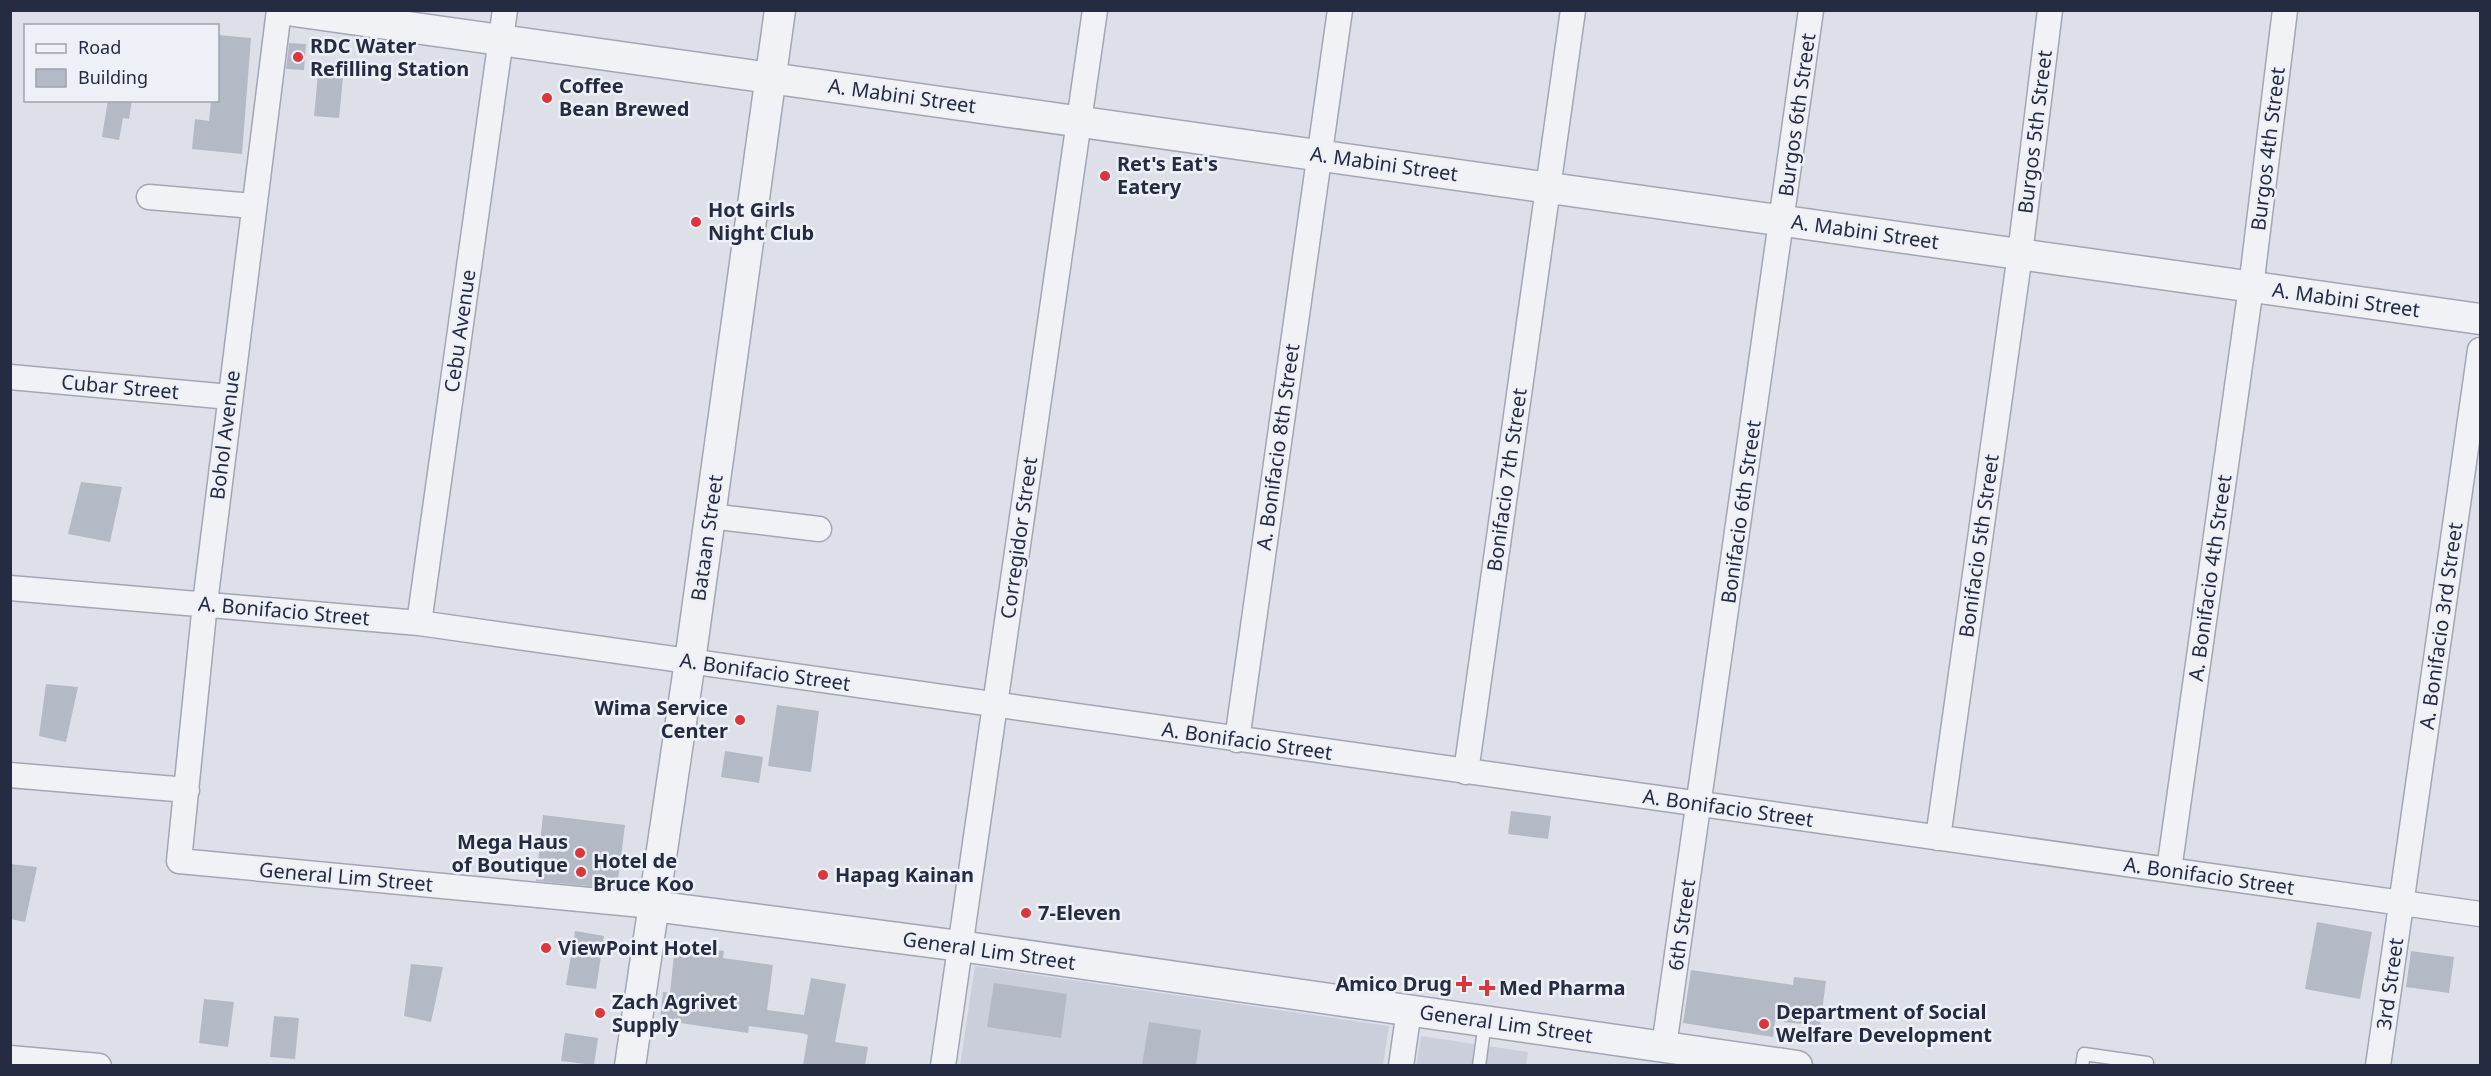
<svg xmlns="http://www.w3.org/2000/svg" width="2491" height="1076" viewBox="0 0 2491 1076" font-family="'Noto Sans',sans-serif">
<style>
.built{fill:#cbcfdb}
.building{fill:#b4b9c6}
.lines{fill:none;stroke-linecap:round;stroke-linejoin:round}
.service-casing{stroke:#a2a6b3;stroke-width:15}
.minor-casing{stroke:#a2a6b3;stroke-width:27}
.tertiary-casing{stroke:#a2a6b3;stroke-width:33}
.service{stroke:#f0f2f6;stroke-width:12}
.minor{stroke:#f0f2f6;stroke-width:24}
.tertiary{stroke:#f0f2f6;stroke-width:30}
.poi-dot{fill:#da363c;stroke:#edf0f6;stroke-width:2}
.labels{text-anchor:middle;stroke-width:5;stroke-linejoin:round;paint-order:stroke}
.poi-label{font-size:20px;font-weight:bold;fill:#252c41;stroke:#edf0f6;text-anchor:start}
.street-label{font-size:20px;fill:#252c41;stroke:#edf0f6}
</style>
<rect width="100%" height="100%" fill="#dde0e9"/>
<path class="built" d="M975 966 1389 1026 1383 1065 960 1066Z
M1421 1036 1528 1052 1526 1065 1416 1066Z"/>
<path class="building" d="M218 35 251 38 242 154 192 149 195 119 209 121 211 100H218Z
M289 43 306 44 304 70 286 69Z
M318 74 343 77 339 118 314 116Z
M108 100H132L129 119 123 118 119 140 102 137Z
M81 482 122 487 110 542 68 534Z
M46 684 78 687 66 742 39 736Z
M777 705 819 711 811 772 768 766Z
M725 751 763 757 759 783 721 777Z
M1511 811 1551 816 1548 839 1508 834Z
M543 815 625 825 618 881 609 888 536 881Z
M10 864 37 867 25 922 10 919Z
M2317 922 2372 932 2360 999 2305 989Z
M575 931 604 936 596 989 566 985Z
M675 945 724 951 723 958 773 965 767 1010 804 1015 811 978 846 984 835 1042 868 1047 865 1065H803L808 1035 801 1033 749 1026 748 1033 660 1020 663 992 670 993Z
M2411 951 2454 957 2449 993 2406 987Z
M411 964 443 967 431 1022 404 1016Z
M1691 970 1793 985 1794 977 1826 981 1820 1026 1775 1021 1773 1037 1683 1023Z
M994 983 1067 994 1061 1038 987 1027Z
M204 999 234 1002 228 1047 199 1043Z
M274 1016 299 1018 295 1059 270 1057Z
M1149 1022 1201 1030 1196 1065H1142Z
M565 1033 598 1038 594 1065 561 1061Z"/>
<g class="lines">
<defs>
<path id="service" d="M1479 1066 1485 1022
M2082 1066 2084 1054 2147 1063V1066"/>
<path id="minor" d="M279 10 205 603 179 861 653 906
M149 197 253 206
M10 377 230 397
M710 516 819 529
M10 588 419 623 2480 914
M419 623 505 10
M1237 740 1340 10
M1466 772 1573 10
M10 775 187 790
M1938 838 2020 254 2050 10
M2169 870 2251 287 2285 10
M1664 1046 1811 10
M10 1058 99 1066
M943 1066 1095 10
M1401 1066 1409 1010
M2378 1066 2480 350"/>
<path id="tertiary" d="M287 10 2480 319
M653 906 960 946 1797 1066
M630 1066 690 661 780 10"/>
</defs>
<use href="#service" class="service-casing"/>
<use href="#minor" class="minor-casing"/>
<use href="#tertiary" class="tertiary-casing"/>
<use href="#service" class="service"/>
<use href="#minor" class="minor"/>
<use href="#tertiary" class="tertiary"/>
</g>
<g class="poi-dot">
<circle cx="298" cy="57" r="6"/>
<circle cx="547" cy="98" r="6"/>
<circle cx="1105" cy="176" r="6"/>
<circle cx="696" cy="222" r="6"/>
<circle cx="740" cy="720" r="6"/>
<circle cx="580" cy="853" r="6"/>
<circle cx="581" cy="872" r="6"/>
<circle cx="823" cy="875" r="6"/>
<circle cx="1026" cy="913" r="6"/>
<circle cx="546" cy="948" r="6"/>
<path d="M1461 975h6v6h6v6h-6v6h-6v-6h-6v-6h6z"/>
<path d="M1484 979h6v6h6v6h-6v6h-6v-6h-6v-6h6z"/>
<circle cx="600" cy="1013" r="6"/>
<circle cx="1764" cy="1024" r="6"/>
</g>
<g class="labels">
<g class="poi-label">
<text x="310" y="53">RDC Water<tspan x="310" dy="23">Refilling Station</tspan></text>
<text x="559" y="93">Coffee<tspan x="559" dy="23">Bean Brewed</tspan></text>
<text x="1117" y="171">Ret's Eat's<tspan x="1117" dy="23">Eatery</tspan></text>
<text x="708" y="217">Hot Girls<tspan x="708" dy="23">Night Club</tspan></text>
<text x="728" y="715" text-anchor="end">Wima Service<tspan x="728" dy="23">Center</tspan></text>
<text x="568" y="849" text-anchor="end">Mega Haus<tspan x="568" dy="23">of Boutique</tspan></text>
<text x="593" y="868">Hotel de<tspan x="593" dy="23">Bruce Koo</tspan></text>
<text x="835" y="882">Hapag Kainan</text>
<text x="1038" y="920">7-Eleven</text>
<text x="558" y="955">ViewPoint Hotel</text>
<text x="1452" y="991" text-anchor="end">Amico Drug</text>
<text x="1499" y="995">Med Pharma</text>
<text x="612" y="1009">Zach Agrivet<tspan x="612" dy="23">Supply</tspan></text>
<text x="1776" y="1019">Department of Social<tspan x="1776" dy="23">Welfare Development</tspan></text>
</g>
<g class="street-label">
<text transform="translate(902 96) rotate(8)" y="7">A. Mabini Street</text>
<text transform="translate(1797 115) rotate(-82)" y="7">Burgos 6th Street</text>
<text transform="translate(2035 132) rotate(-83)" y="7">Burgos 5th Street</text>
<text transform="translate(2268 149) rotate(-83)" y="7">Burgos 4th Street</text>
<text transform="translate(1384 164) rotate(8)" y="7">A. Mabini Street</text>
<text transform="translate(1865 232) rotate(8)" y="7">A. Mabini Street</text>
<text transform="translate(2346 300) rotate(8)" y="7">A. Mabini Street</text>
<text transform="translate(460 331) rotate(-82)" y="7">Cebu Avenue</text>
<text transform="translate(120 387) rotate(5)" y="7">Cubar Street</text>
<text transform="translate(225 435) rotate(-83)" y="7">Bohol Avenue</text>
<text transform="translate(1278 447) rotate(-82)" y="7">A. Bonifacio 8th Street</text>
<text transform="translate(1507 480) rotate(-82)" y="7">Bonifacio 7th Street</text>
<text transform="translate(1741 512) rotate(-82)" y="7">Bonifacio 6th Street</text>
<text transform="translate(707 538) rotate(-82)" y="7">Bataan Street</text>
<text transform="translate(1019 538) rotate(-82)" y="7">Corregidor Street</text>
<text transform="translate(1979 546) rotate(-82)" y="7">Bonifacio 5th Street</text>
<text transform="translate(2210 578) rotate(-82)" y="7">A. Bonifacio 4th Street</text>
<text transform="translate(284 611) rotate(5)" y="7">A. Bonifacio Street</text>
<text transform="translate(2441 626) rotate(-82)" y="7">A. Bonifacio 3rd Street</text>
<text transform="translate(765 672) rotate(8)" y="7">A. Bonifacio Street</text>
<text transform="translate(1247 741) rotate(8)" y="7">A. Bonifacio Street</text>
<text transform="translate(1728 808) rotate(8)" y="7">A. Bonifacio Street</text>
<text transform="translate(2209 876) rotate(8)" y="7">A. Bonifacio Street</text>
<text transform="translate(346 877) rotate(5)" y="7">General Lim Street</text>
<text transform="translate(1682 925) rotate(-82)" y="7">6th Street</text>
<text transform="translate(989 951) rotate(8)" y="7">General Lim Street</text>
<text transform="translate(2390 984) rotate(-82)" y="7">3rd Street</text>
<text transform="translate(1506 1024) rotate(8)" y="7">General Lim Street</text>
</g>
</g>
<rect width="2491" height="1076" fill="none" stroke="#252c41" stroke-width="24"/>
<rect x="24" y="24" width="195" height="78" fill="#edf0f6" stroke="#9da2ae" stroke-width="1.5"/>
<rect x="36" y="44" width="30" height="9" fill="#f0f2f6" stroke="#9da2ae" stroke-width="1.5"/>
<text x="78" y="54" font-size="18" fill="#252c41">Road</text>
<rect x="36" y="69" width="30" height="18" fill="#b4b9c6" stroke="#9da2ae" stroke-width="1.5"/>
<text x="78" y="84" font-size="18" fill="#252c41">Building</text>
</svg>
